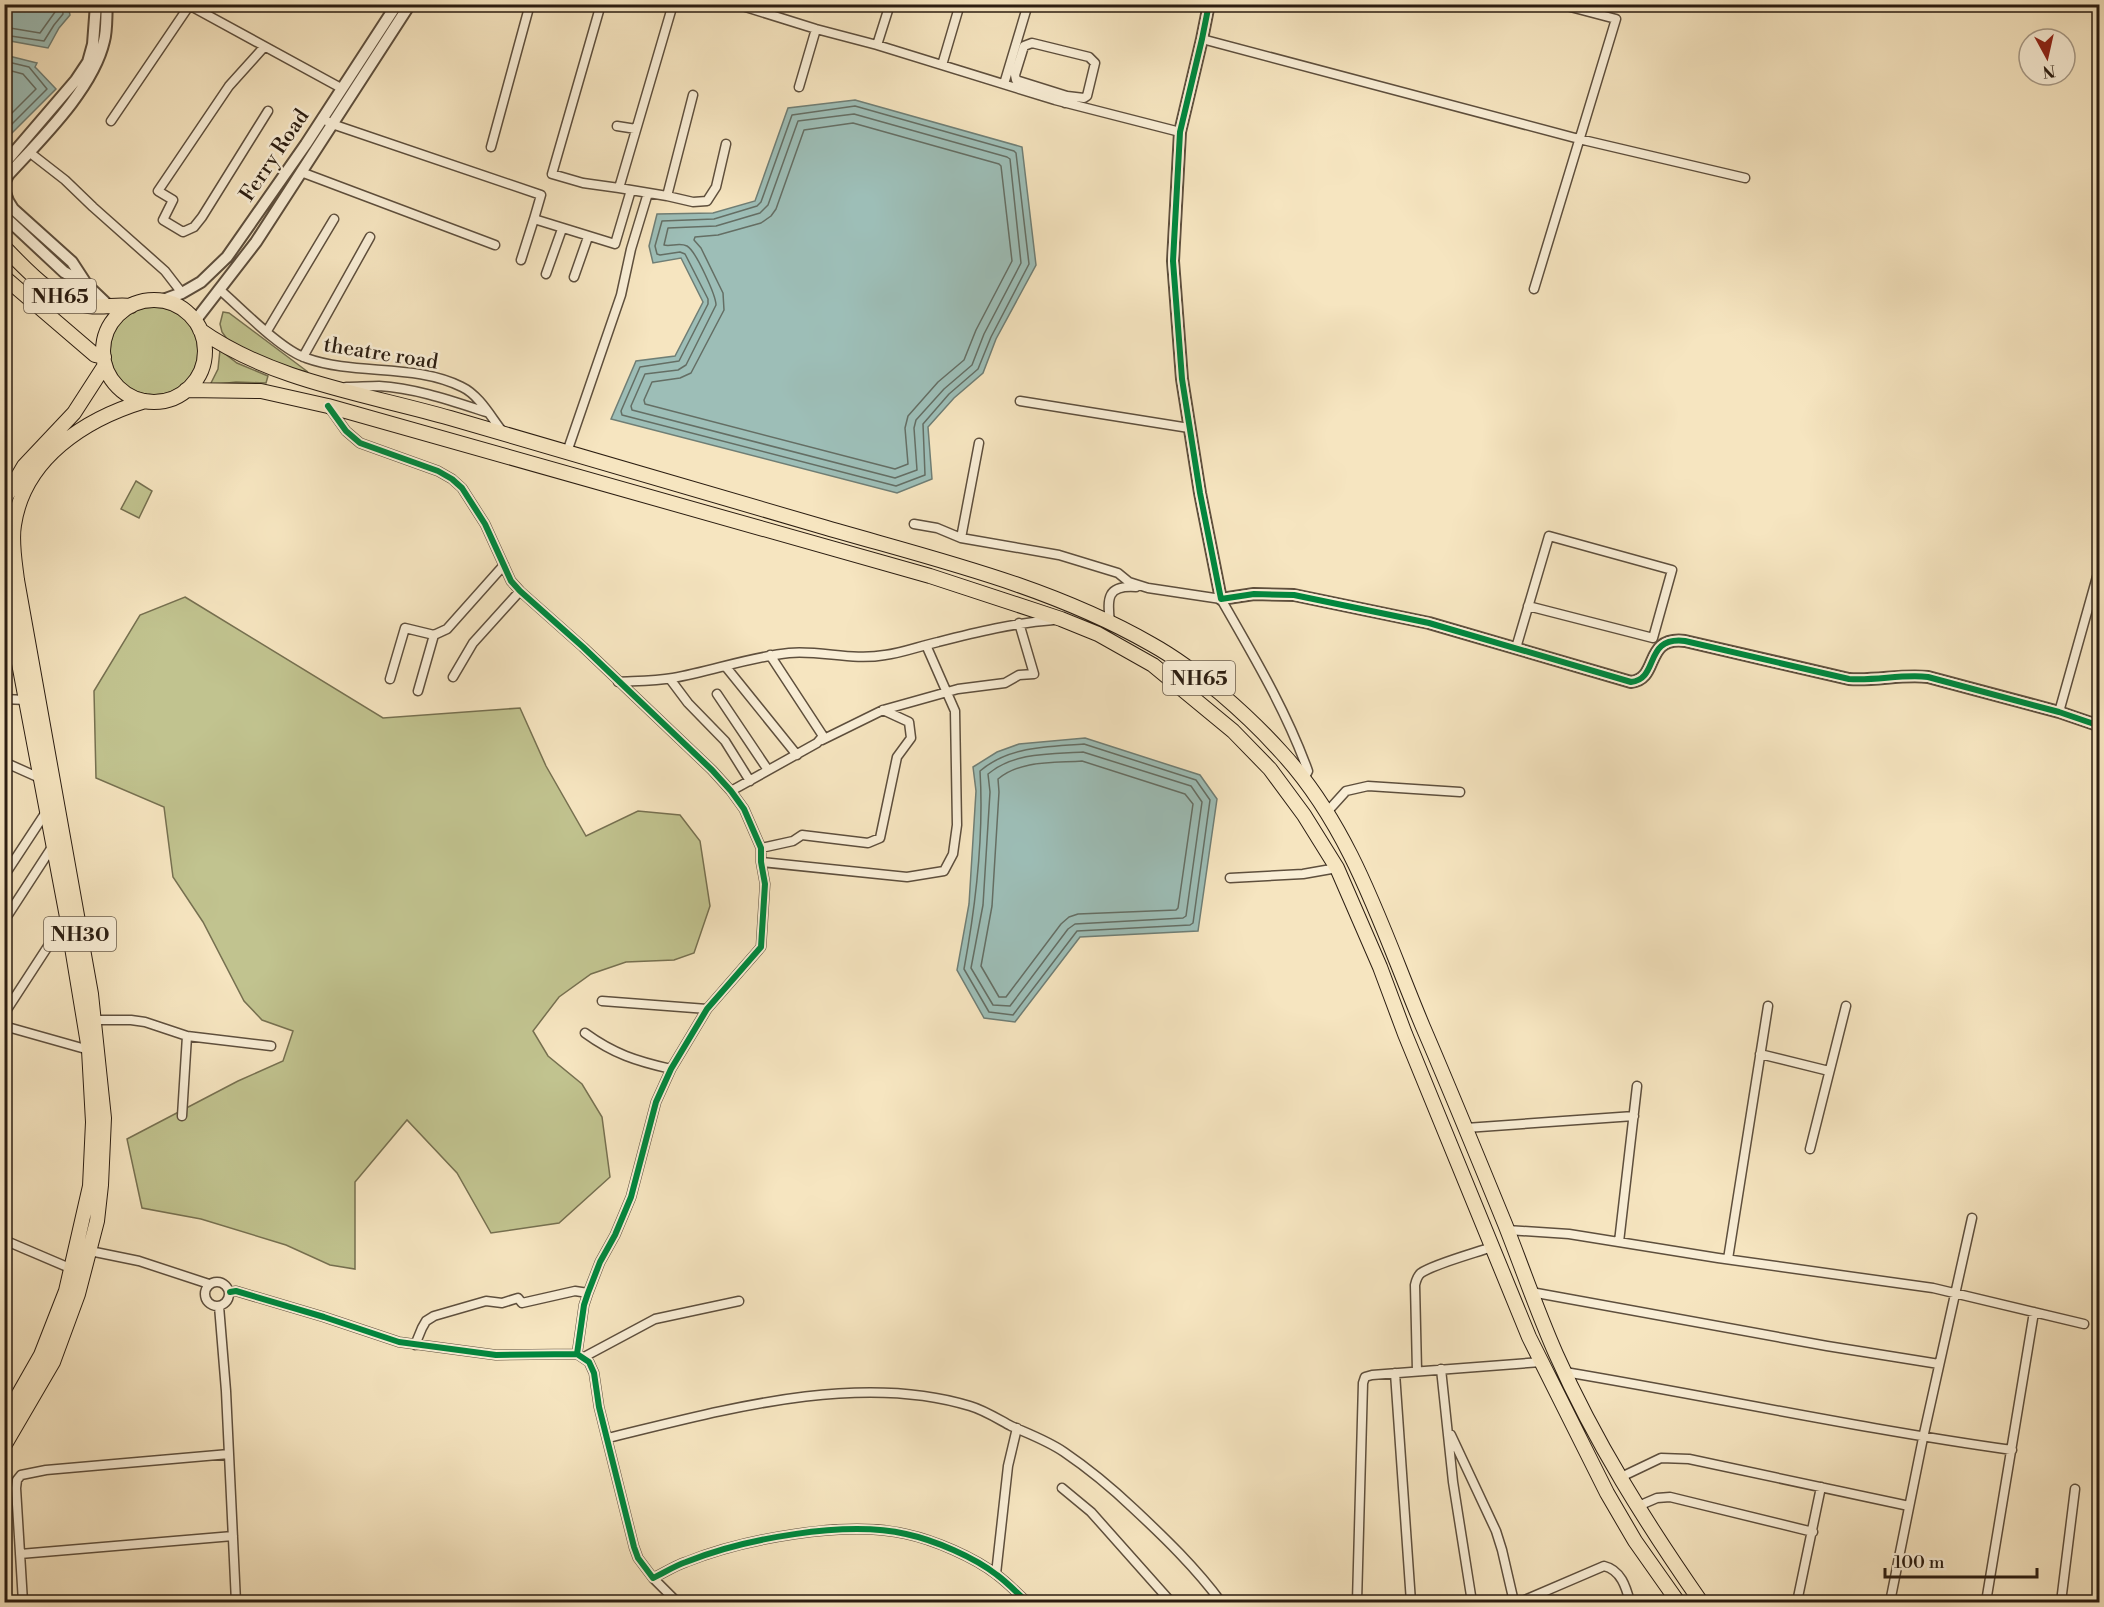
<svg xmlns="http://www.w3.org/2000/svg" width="2104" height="1607" viewBox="0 0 2104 1607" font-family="'Libre Bodoni',serif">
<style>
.green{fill:#c1c38f;stroke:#767050;stroke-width:1.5}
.water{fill:#9dbeb7;stroke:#6f7e75;stroke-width:1.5}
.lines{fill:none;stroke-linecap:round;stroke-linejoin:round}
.shore{stroke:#646e64;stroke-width:1.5}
.minor-casing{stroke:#5e4f3d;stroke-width:11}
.tertiary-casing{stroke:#5e4f3d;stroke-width:14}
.trunk-casing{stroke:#2b1d11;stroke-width:16}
.minor{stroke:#f9eed6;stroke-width:8}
.tertiary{stroke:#f9eed6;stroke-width:10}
.trunk{stroke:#f6e5c0;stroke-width:14}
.cycleway-casing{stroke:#f9eed6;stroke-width:10}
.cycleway{stroke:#00873e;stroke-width:6}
.labels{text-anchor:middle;stroke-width:5;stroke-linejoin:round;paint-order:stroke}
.shield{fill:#f9eed6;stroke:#695c4c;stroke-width:1.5}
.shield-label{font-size:20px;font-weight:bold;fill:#2b1d11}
.street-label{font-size:21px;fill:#2b1d11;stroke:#f9eed6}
</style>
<rect width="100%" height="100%" fill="#f6e5c0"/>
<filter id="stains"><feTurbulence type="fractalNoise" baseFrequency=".00333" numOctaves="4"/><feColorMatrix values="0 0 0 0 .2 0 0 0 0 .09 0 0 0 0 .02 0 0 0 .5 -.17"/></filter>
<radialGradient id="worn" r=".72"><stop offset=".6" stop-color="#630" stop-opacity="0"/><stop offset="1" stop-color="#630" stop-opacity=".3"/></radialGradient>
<path class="green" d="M110 351a44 44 0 1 1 88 0a44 44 0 1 1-88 0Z
M223 312 229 313 308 372 271 364 227 339 222 332 220 324Z
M220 350 237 363 268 376 266 383 236 382 210 385 218 369Z
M136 481 152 491 139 518 121 509Z
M185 597 383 718 520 708 546 766 586 836 638 811 680 815 700 841 710 906 694 953 674 960 626 962 591 974 559 997 533 1031 548 1056 582 1084 602 1117 610 1177 559 1223 491 1233 457 1173 407 1120 355 1182V1269L330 1265 286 1245 201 1219 142 1208 127 1139 238 1081 283 1061 293 1031 262 1020 244 1001 203 922 173 877 164 807 96 778 94 691 140 615Z"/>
<path class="water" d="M4 5H68L70 15 59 28 48 48 5 40Z
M5 55 37 63 35 67 37 69 56 89 5 140Z
M855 100 1022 147 1036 265 996 339 983 373 954 398 928 427 932 479 897 493 611 419 636 361 675 356 703 302 681 258 653 263 649 246 657 214 713 213 755 201 788 108Z
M1085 738 1200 775 1217 799 1198 931 1080 937 1015 1022 984 1018 957 970 969 904 976 791 973 767 997 752 1019 744Z"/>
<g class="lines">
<path class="shore" d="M4 27 40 33 55 12V4
M4 35 44 41 54 25 63 14 62 4
M4 61 29 67 47 89 4 132
M4 69 23 74 36 89 4 121
M855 106 1014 151 1016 153 1029 264 991 337 978 369 949 394 923 424 925 475 896 486 622 415 621 411 640 367 679 361 708 304V299L685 254 680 252 660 255 657 254 655 246 662 221 714 219 757 206 761 202 792 115Z
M854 114 1007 157 1010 159 1021 263 984 334 972 365 944 389 916 420 914 428 917 470 895 478 632 410 631 406 645 374 678 370 686 365 716 305C716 296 696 251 687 246 679 242 671 247 664 245L668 228 716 226 760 213 768 205 798 121Z
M853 123 999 164 1001 166 1012 261 976 330 964 360 938 382 908 416 905 428 908 464 895 469 645 404 644 400 652 382 680 378 691 373 724 310 723 293 701 248 694 240 695 237 718 235 761 223 771 216 776 209 804 130Z
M1084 744 1196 780 1210 800 1193 923 1190 925 1077 931 1013 1015 989 1012 964 969C976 904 984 836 980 771 1009 746 1048 747 1084 744Z
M1083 752 1191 786 1202 802 1186 916 1183 918 1075 924 1068 929 1010 1006 993 1005 971 968 983 905 990 792 988 774C1014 752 1051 754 1083 752Z
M1082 761 1185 794 1193 804 1178 908 1176 910 1078 914 1069 917 1061 924 1006 997H999L981 966 992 906 999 792 998 779C1020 760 1055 763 1082 761Z"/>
<defs>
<path id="minor" d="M187 4 341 88
M601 4 552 174 583 183 619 188 673 4
M736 4 816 29 877 45 1055 100 1180 132
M1202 39 1579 139 1745 178
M877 45 890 4
M264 47 229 86 158 191 173 200 163 220 183 232 194 227 202 217 268 111
M942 65 960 4
M1004 84 1028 4
M799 87 816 29
M1065 103 1067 96 1084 98 1087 96 1095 63 1089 57 1032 43 1024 46 1015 75 1016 80 1067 96
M322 118 332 124 541 195 534 219 615 244 631 190
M111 121 189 6
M617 126 636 129
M491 147 530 4
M29 152 65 180 93 207 165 271 182 293
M301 172 495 245
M619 188 667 196 693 95
M667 196 693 202 707 201 716 187 726 144
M521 260 534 219
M546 274 562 229
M574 277 588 237
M1534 289 1616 19 1559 4
M220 290C241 308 281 350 306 358 356 376 414 363 462 387 479 395 491 417 502 431
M267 331 334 219
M303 357 370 237
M346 387C357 387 368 386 379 386 415 388 452 401 486 412
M1020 401 1189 428
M329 407 346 431 360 443 438 471 452 479 462 488 485 524 511 581 520 591 583 647 712 770 731 791 744 809 761 848V862L765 884 761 947 707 1009 671 1069 656 1102 631 1197 615 1235 600 1262 588 1293 584 1305 577 1354
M567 452 621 295 631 249 648 193
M914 524 937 528 961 538 1059 555 1118 573 1129 582 1148 588 1221 599C1253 655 1286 710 1308 771L1304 779
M961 538 979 443
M1110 622C1107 598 1107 585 1136 587
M1516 648 1549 536 1672 570 1653 638 1528 606
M726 667 797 755
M453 677 473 643 520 591
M390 679 405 628 434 635 447 629 504 565
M670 679 688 703 725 741 750 781
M618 682C636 681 655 681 673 678 712 671 750 657 789 653 821 650 852 661 885 655 902 653 920 646 938 642 977 632 1014 623 1054 620
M418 691 434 635
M717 694 768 770
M4 699 26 700
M2059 712 2100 566
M822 740 883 710 958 689 1005 683 1019 675 1034 674 1019 623
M4 762 42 779
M731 791 817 743 823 736 770 655
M1327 812 1346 791 1368 786 1460 792
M761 848 793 841 802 835 868 843 880 838 897 757 911 738 909 722 883 710
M761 862 907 877 944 871 953 854 957 825 955 711 926 645
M4 876 48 809
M1230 878 1303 874 1337 868
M4 921 54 844
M602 1001 707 1009
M4 1014 67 917
M94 1020H131L145 1022 187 1036 271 1046
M4 1026 89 1050
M585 1033C614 1054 636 1061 671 1069
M1760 1054 1829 1071
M182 1116 187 1036
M1466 1128 1634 1116
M1810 1149 1846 1006
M1507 1230 1569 1234 1718 1258 1933 1288 2084 1324
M4 1240 72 1269
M1619 1242 1637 1086
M90 1251 139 1261 209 1284
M1728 1259 1768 1006
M205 1294a12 12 0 1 1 24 0a12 12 0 1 1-24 0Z
M230 1292 236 1291 324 1317 399 1342 496 1355 577 1354 589 1362 594 1373 599 1407 634 1547 638 1558 653 1578C664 1573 674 1566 686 1562 743 1539 845 1520 906 1534 934 1540 974 1557 997 1575 1008 1583 1017 1593 1027 1602
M1531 1292 1827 1346 1939 1364
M219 1306 226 1391 236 1602
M415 1345 422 1328 426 1321 434 1316 486 1301 502 1303 518 1298 522 1303 575 1291 588 1293
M584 1357 655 1319 739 1301
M1441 1369 1453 1482 1472 1602
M1417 1371 1415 1285C1416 1281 1417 1276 1421 1273 1434 1264 1475 1253 1492 1247
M1565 1372C1714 1397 1862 1429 2012 1450
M1395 1373 1411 1602
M1451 1435 1496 1531 1502 1550 1514 1602
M608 1438C720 1411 857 1371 970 1406 984 1410 998 1419 1011 1426 1029 1434 1048 1441 1064 1452 1089 1469 1113 1489 1134 1509 1165 1538 1196 1568 1221 1602
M1619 1478 1661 1458 1689 1459 1909 1506
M1062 1488 1091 1512 1171 1602
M1636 1507 1657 1498 1670 1497 1813 1532
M20 1554 233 1536
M996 1574 1008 1466 1017 1428
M653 1578 677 1602
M23 1602 16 1488 17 1480 21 1475 46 1470 229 1454
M1357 1602 1363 1383 1365 1377 1372 1375 1541 1362
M1520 1602 1604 1566C1621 1570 1626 1587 1630 1602
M1797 1602 1821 1487
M1890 1602 1923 1438 1972 1218
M1986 1602 2034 1312
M2061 1602 2075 1489"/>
<path id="tertiary" d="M1209 4 1202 39 1180 132 1173 261 1182 379 1200 493 1221 599 1254 594 1294 595 1429 623 1631 682C1660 679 1643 636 1685 641L1849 679C1876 681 1902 674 1928 677L2059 712 2100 726
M4 164 76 80 88 62 93 44 96 4
M4 183 8 175C41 139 93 89 104 41 107 30 106 16 107 4
M4 190 8 201 13 209 72 262 87 285 109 306
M4 216 64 272 84 283
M160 301 182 293 201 282 227 257 306 144 397 4
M195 321 256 242 410 4"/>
<path id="trunk" d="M4 247C28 271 53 301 89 306 103 308 117 304 131 306
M4 277 95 355 104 357
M103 351a51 51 0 1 1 102 0a51 51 0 1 1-102 0Z
M200 330C272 381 366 394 450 418 574 453 697 490 820 526 933 559 1048 585 1151 644 1196 669 1247 714 1282 753 1353 830 1383 932 1423 1027 1451 1092 1478 1158 1505 1224 1522 1267 1537 1311 1556 1354 1595 1442 1646 1523 1701 1602
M186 390 261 391 328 406 930 576 1061 619 1098 634 1153 665 1233 731 1270 769 1304 815 1337 868 1380 967 1405 1034 1529 1337 1607 1493 1635 1541 1678 1602
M4 500 24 466 74 413 105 365
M4 584 67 917 89 1050 93 1122 90 1186 66 1291 41 1355 4 1420
M4 1446 53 1362 78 1294 97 1221 101 1185 104 1118 91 994 17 580C15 563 11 542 14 525 24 458 85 419 145 401"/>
</defs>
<use href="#minor" class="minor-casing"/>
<use href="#tertiary" class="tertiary-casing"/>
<use href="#trunk" class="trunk-casing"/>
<use href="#minor" class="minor"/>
<use href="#tertiary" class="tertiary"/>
<use href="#trunk" class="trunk"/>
<defs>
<path id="cycleway" d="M1209 4 1202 39 1180 132 1173 261 1182 379 1200 493 1221 599 1254 594 1294 595 1429 623 1631 682C1660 679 1643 636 1685 641L1849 679C1876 681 1902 674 1928 677L2059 712 2100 726
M328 406 346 431 360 443 438 471 452 479 462 488 485 524 511 581 520 591 583 647 712 770 731 791 744 809 761 848V862L765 884 761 947 707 1009 671 1069 656 1102 631 1197 615 1235 600 1262 588 1293 584 1305 577 1354
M230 1292 236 1291 324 1317 399 1342 496 1355 577 1354 589 1362 594 1373 599 1407 634 1547 638 1558 653 1578C664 1573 674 1566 686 1562 743 1539 845 1520 906 1534 934 1540 974 1557 997 1575 1008 1583 1017 1593 1027 1602"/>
</defs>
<use href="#cycleway" class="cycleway-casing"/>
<use href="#cycleway" class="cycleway"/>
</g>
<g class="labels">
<g class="shield">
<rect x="24" y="279" width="72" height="34" rx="4.5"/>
<rect x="1163" y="661" width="72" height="34" rx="4.5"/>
<rect x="44" y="917" width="72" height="34" rx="4.5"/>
</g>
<g class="shield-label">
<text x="60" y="303">NH65</text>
<text x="1199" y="685">NH65</text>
<text x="80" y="941">NH30</text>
</g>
<g class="street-label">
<text transform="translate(274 155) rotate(-56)" y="7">Ferry Road</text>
<text transform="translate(381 353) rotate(9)" y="7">theatre road</text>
</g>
</g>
<rect width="2104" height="1607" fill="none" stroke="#f6e5c0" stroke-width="24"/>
<rect x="6" y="6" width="2092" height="1595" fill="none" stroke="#2b1d11" stroke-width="3"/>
<rect x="12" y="12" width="2080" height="1583" fill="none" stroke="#2b1d11" stroke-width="1.5"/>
<g transform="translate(2047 57) rotate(172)"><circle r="28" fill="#f9eed6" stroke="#a79a87" stroke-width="1.5"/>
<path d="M0-4.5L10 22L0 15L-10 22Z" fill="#8f2418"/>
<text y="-9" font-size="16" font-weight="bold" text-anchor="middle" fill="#2b1d11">N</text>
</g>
<path d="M1885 1568v9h152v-9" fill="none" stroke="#2b1d11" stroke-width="3"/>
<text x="1894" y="1568" font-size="18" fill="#2b1d11" stroke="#f9eed6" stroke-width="4.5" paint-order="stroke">100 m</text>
<rect width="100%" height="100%" filter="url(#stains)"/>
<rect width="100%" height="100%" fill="url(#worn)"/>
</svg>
